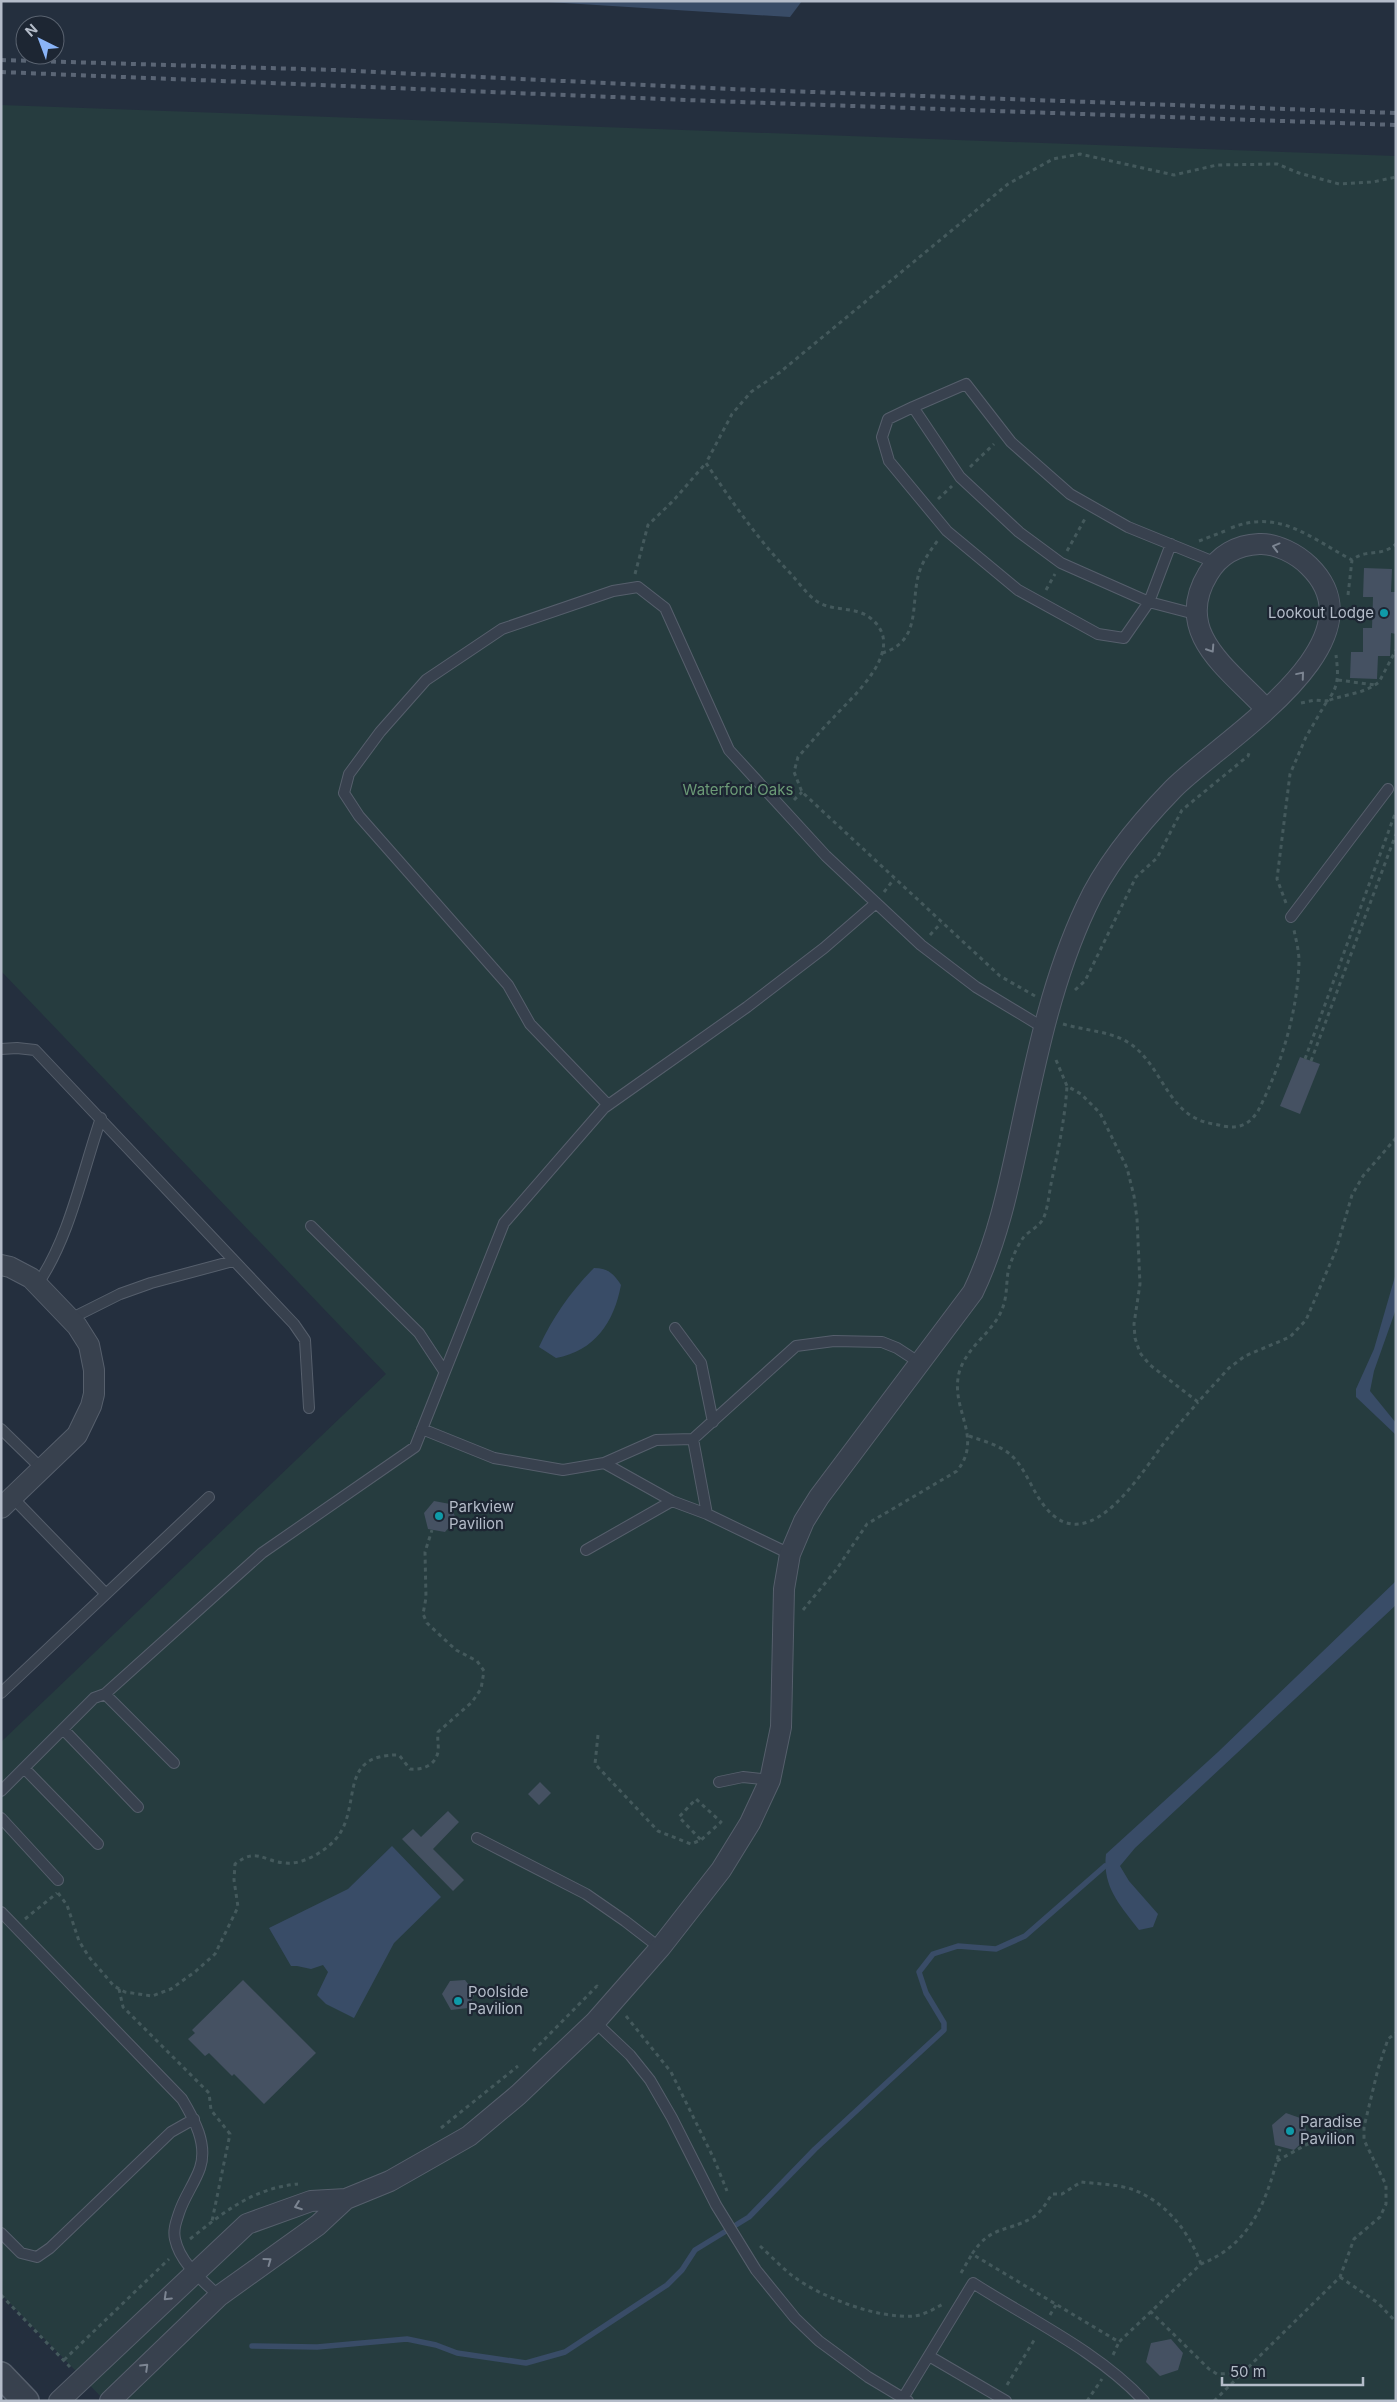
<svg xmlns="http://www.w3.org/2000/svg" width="1397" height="2402" viewBox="0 0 1397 2402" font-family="Inter,sans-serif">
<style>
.green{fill:#263c3f}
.water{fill:#394c67}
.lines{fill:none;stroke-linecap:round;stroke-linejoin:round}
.stream{stroke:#394c67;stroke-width:5.5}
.building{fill:#455162}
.service-casing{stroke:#565f6c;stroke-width:12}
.minor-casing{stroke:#565f6c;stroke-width:22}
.tertiary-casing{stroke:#565f6c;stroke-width:28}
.path{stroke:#44595c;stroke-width:3;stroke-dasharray:4 4;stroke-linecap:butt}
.service{stroke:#38414e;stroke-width:10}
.minor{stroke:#38414e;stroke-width:20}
.tertiary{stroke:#38414e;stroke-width:25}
.rail{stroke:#5a6575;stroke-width:4;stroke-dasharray:5 5;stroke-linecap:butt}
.oneway{stroke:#7c8592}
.culture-dot{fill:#0f9aa8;stroke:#1d2633;stroke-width:2}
.labels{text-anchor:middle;stroke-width:4.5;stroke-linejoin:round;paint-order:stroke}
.poi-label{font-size:15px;fill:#b4bcc9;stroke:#1d2633;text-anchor:start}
.park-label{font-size:15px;fill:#6b9a76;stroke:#1d2633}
</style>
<rect width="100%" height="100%" fill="#242f3e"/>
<path class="green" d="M1 105 1396 156V2401H105L1 2294V1742L386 1374 1 971Z"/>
<path class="water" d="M532 1H802L790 17Z
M594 1268C608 1268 614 1274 621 1285 614 1322 595 1351 556 1358L539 1347C553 1317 571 1291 594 1268Z
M1396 1273V1309L1374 1371 1370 1391 1396 1423V1435L1356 1397V1389L1374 1349Z
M1396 1581V1605L1135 1848 1120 1866 1129 1881 1158 1914 1153 1927 1139 1930C1120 1905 1102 1887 1106 1854L1218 1752Z
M392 1846 441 1897 394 1943 354 2018 326 2004 317 1995 328 1972 323 1965 311 1969 297 1966H291L269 1928 348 1889Z"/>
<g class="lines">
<path class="stream" d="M252 2346 317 2347 407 2339 436 2345 457 2353 526 2363 565 2352 667 2285 682 2270 695 2250 749 2217 815 2149 944 2030V2023L926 1993 919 1972 933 1954 958 1946 996 1949 1025 1936 1105 1866"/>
</g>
<path class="building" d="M1364 568 1392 569 1391 592H1396V634L1391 633 1390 656H1378L1377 679 1350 678 1351 652H1363V628H1372L1373 597H1363Z
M1300 1057 1320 1064 1300 1114 1280 1106Z
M434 1501 450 1504 456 1519 445 1532 428 1529 424 1513Z
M540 1782 551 1793 539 1805 528 1794Z
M448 1811 459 1822 433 1849 464 1880 453 1891 402 1839 413 1829 421 1837Z
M243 1980 316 2053 264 2104 234 2074 232 2076 209 2053 205 2056 188 2039 195 2033 192 2030Z
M465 1980 475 1993 468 2008 451 2010 442 1994 450 1981Z
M1286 2113 1303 2119 1308 2137 1294 2150 1275 2145 1272 2125Z
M1171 2339 1183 2353 1178 2370 1160 2376 1146 2362 1151 2343Z"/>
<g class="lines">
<defs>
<path id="service" d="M913 407 888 419 882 437 889 461 947 531 1018 590 1098 634 1124 638 1149 602 1171 544
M1195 614 1149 602 1061 563 1019 532 960 477 913 407 966 384 1011 442 1070 494 1128 527 1214 562
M1291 917 1388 789
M1 1049 17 1048 35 1050 294 1324 305 1340 309 1408
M608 1105 530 1024 508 985 359 816 344 793 349 774 380 732 426 680 502 629 613 591 638 587 665 608 729 750 826 856 921 945 976 987 1044 1028
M311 1226 419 1333 444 1371
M37 1285C70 1237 82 1173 101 1118
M70 1319 120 1294 151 1283 233 1261
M675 1328 701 1363 713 1422
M1 1429 42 1469
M422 1429 494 1458 563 1470 604 1463 656 1440 693 1439 707 1514 790 1554
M693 1439 796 1346 834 1341 882 1342 897 1348 920 1363
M604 1463 672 1501 707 1514
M12 1497 106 1594
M586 1550 672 1501
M1 1693 209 1497
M105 1694 262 1553 415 1447 504 1223 604 1108 747 1007 824 948 876 903
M63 1729 138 1807
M24 1768 98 1844
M719 1782 743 1777 770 1780
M1 1791 94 1698 105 1694 174 1763
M1 1818 58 1880
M477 1838 586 1894 625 1921 660 1948
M1 1912 182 2099C194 2119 208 2144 200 2168 195 2183 184 2197 179 2213 176 2222 173 2230 175 2239 180 2263 202 2280 219 2296
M595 2022 630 2055 650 2080 672 2118 716 2205 756 2270 795 2318 819 2341 868 2377 908 2401
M1 2233 21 2253 37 2257 50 2248 171 2132 194 2119
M929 2356 1006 2401
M903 2398 973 2283C1029 2319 1099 2352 1144 2401"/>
<path id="minor" d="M1 1265 10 1267 31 1278 77 1326 89 1345 94 1370V1394L91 1406 77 1435 1 1508
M59 2401 247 2224 311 2201 346 2199 390 2181 469 2136 518 2095 595 2022 660 1948 721 1870 750 1823 770 1780 781 1727 784 1589 790 1554 804 1521 819 1497 973 1292C998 1240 1009 1185 1021 1129 1037 1054 1053 977 1086 907 1106 863 1139 824 1173 789 1219 742 1388 643 1309 566 1297 554 1276 543 1259 544 1237 545 1219 555 1208 574 1172 633 1229 669 1266 709
M110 2401 219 2296 318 2225 346 2199"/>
<path id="tertiary" d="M1 2375 26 2401"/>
</defs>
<use href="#service" class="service-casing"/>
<use href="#minor" class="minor-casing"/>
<use href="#tertiary" class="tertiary-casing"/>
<path class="path" d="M970 467 994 444
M938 499 952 486
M1231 528C1279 508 1312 539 1352 560
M1199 541 1225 531
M1067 551 1086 517
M635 574 648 525 673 501 706 463
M1046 590 1055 574
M1348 595 1352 560C1367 548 1380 558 1396 544
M882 653C924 641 909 600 920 570 924 559 931 550 938 540
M1338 680 1375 685
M1301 703 1315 700 1327 701C1340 686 1338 673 1336 655
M794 800 802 792
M884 892 894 879
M1286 903 1277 879 1290 774 1306 737 1327 701C1345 694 1364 694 1379 682L1396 650
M930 935 941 923
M1075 990 1085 981 1136 877 1157 858 1182 810 1248 756 1250 750
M1035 996 1000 976 802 792 794 772 798 757C810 744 821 730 834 717 854 695 910 647 869 617 854 606 830 612 815 600 806 593 799 583 792 575 759 541 732 502 706 463L732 414 751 392 779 373 1008 184 1053 159 1080 154 1174 175 1217 165 1277 164 1299 173 1339 184 1373 182 1396 177
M1063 1024C1086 1031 1113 1031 1132 1045 1159 1065 1167 1105 1197 1119 1205 1123 1215 1124 1223 1126 1239 1129 1249 1125 1258 1111 1281 1066 1298 1011 1299 961 1299 951 1296 940 1294 930
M1305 1059 1396 811
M1056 1060 1067 1086 1081 1094 1100 1113 1127 1168 1134 1196 1137 1219 1140 1284 1134 1324 1135 1338 1140 1353 1150 1365 1198 1402 1229 1368 1245 1356 1290 1337 1306 1320 1336 1250 1352 1195 1363 1176 1396 1138
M1311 1061 1396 834
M969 1436C980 1440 993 1443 1004 1450 1024 1461 1031 1491 1046 1508 1090 1561 1143 1470 1167 1439 1177 1426 1188 1414 1198 1402
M803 1610 836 1570 867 1524 957 1471C984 1437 950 1410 959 1373 966 1348 989 1335 1000 1314 1010 1294 1004 1278 1011 1262 1014 1254 1018 1245 1023 1238 1028 1231 1041 1226 1044 1217 1048 1207 1049 1194 1051 1184 1058 1151 1065 1119 1067 1086
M598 1735 595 1764 658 1831 691 1844 701 1840 721 1822 696 1799 679 1817 701 1840
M58 1893 67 1905 79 1941 89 1957 114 1986 125 1992 152 1996 171 1989 196 1971 215 1954 238 1907 234 1880 235 1864C257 1847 262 1861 285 1863 302 1865 324 1852 335 1840 364 1807 335 1754 399 1755L410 1769C422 1770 435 1766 438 1752 439 1745 437 1739 438 1732L472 1702 481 1689 484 1671 477 1661 456 1650 443 1638 427 1623 423 1614 426 1598 425 1552 432 1530
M25 1919 57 1893
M119 1989 123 2007 209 2093 211 2110 230 2134 212 2221
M626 2016 671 2072 714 2159 727 2191
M533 2051 597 1986 599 1988
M441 2128 518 2066
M1277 2161C1309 2143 1329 2131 1365 2123
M190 2239C224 2212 253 2188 298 2184
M760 2246C771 2256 782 2268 794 2277 823 2298 878 2319 914 2316 924 2315 934 2309 943 2304
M1201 2264C1189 2232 1167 2203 1134 2190 1118 2184 1097 2184 1081 2182L1062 2194H1052C1046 2203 1041 2213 1032 2218 1005 2233 991 2225 972 2254L1119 2342 1201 2264C1253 2243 1267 2199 1280 2149
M961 2273 972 2254
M1340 2277 1378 2303 1396 2322
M1 2295 70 2367
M1150 2311 1209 2369 1217 2374 1242 2373
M1050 2315 1056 2305
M1113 2355 1119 2342
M64 2360 169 2259
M1007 2385 1036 2337
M1087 2401 1102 2379
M1214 2401 1340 2277 1354 2239 1380 2217 1386 2204V2185L1364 2140V2127L1378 2069 1388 2039 1396 2033"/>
<use href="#service" class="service"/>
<use href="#minor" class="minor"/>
<use href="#tertiary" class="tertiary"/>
<path class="rail" d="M1 60 335 70 729 89 1396 113
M1 72 711 101 1396 125"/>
</g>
<defs><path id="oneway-chevron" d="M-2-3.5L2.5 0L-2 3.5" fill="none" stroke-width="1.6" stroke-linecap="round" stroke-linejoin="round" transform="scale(1.25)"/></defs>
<g class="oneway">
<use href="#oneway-chevron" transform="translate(1276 547) rotate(-165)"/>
<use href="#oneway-chevron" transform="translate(1211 649) rotate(57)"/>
<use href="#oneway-chevron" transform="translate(1301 675) rotate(-50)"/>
<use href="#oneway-chevron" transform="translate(298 2206) rotate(160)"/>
<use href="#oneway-chevron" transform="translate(268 2261) rotate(-36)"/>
<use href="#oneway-chevron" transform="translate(167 2297) rotate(136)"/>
<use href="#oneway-chevron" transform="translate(145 2367) rotate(-44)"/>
</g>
<g class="culture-dot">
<circle cx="1384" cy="613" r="5"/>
<circle cx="439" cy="1516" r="5"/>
<circle cx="458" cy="2001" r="5"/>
<circle cx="1290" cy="2131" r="5"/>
</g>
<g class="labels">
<g class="poi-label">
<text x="1374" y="618" text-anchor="end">Lookout Lodge</text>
<text x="449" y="1512">Parkview<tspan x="449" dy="17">Pavilion</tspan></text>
<text x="468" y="1997">Poolside<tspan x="468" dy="17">Pavilion</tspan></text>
<text x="1300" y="2127">Paradise<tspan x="1300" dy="17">Pavilion</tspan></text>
</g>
<g class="park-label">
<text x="738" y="795">Waterford Oaks</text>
</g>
</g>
<rect width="1397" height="2402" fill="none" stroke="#b4bcc9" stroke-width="5"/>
<g transform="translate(40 40) rotate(318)"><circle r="24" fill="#1d2633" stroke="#59626f"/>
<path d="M0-4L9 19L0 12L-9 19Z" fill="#8ab4f8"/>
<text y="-8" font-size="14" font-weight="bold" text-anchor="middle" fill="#b4bcc9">N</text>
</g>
<path d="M1222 2377v8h141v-8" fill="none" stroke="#b4bcc9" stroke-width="2.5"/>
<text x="1230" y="2377" font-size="15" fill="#b4bcc9" stroke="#1d2633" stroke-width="4" paint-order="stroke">50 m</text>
</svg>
